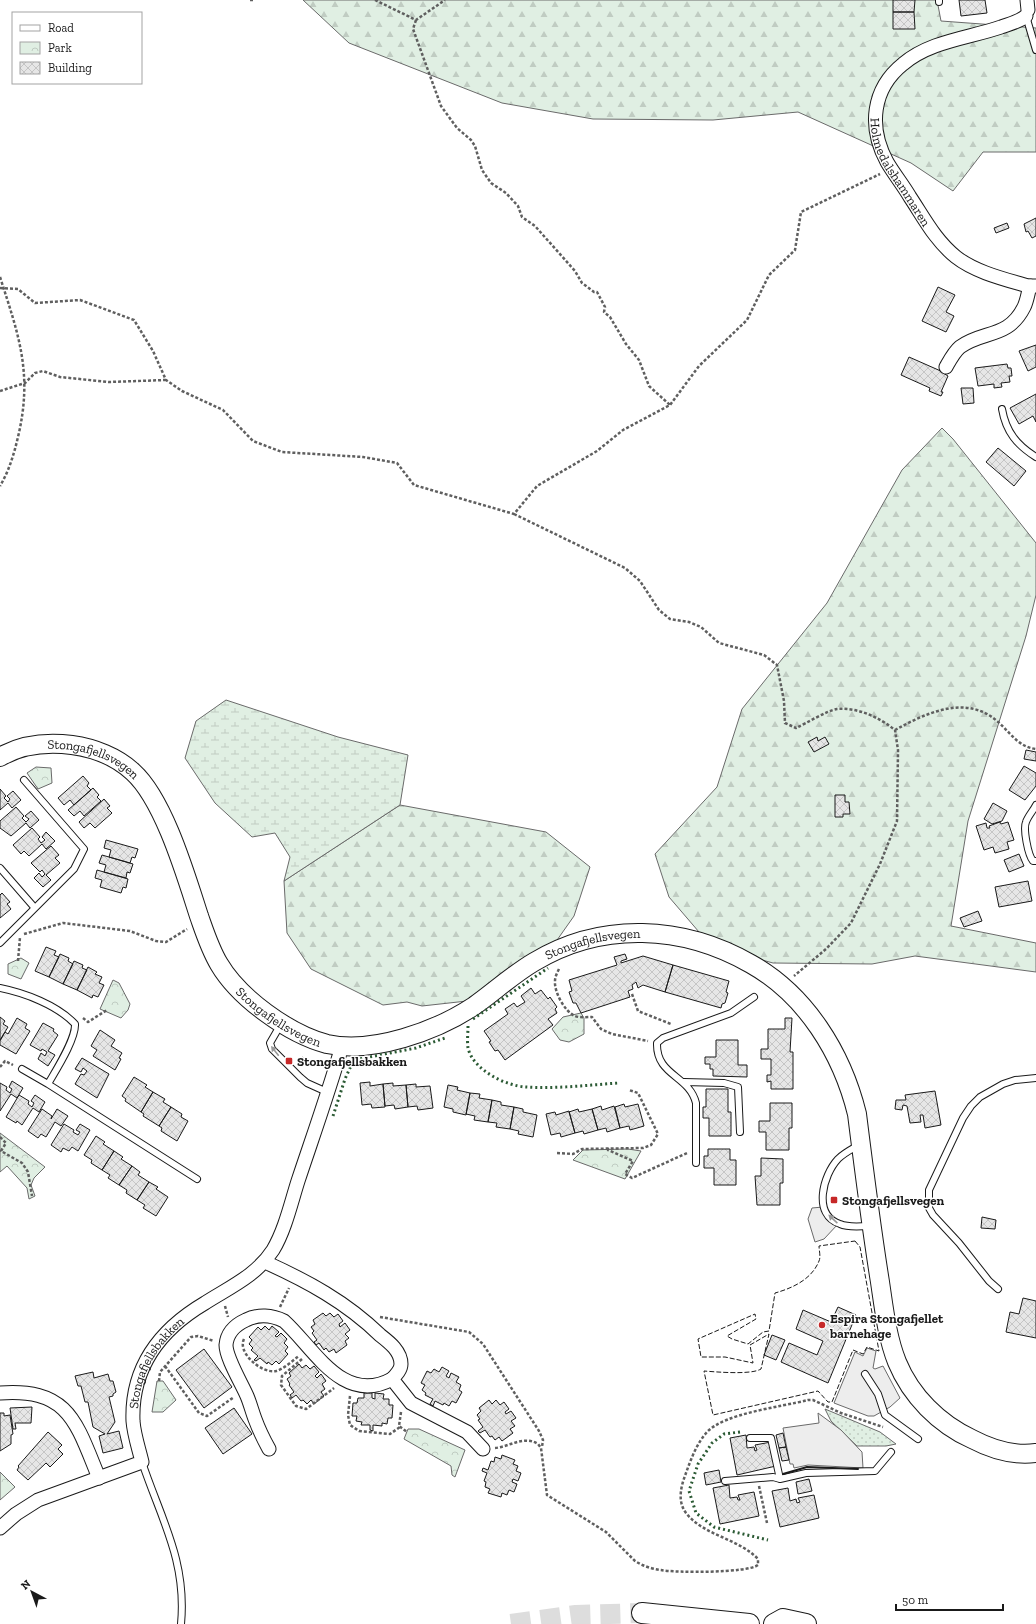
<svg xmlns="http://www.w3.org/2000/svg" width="1036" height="1624" viewBox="0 0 1036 1624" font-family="'Zilla Slab',serif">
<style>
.grass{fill:url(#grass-dots);stroke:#6a6a6a}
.forest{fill:url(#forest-firs);stroke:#6a6a6a}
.wetland{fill:url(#wetland-marsh);stroke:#6a6a6a}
.park{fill:url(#park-crowns);stroke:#6a6a6a}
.parking{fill:#ededed;stroke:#6a6a6a}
.building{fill:url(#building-cross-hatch);stroke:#1a1a1a}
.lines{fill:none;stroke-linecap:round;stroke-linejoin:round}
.primary-tunnel{stroke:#ddd;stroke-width:20;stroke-dasharray:20 10;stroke-linecap:butt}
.lane-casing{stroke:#1a1a1a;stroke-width:8}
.street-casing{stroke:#1a1a1a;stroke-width:15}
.secondary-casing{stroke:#1a1a1a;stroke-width:20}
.primary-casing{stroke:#1a1a1a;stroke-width:22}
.path{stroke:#5f5f5f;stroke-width:2.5;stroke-dasharray:3 2;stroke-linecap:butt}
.lane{stroke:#fff;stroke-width:6}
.street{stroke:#fff;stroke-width:13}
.secondary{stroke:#fff;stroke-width:18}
.primary{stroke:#fff;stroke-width:20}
.hedge{stroke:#2b5a34;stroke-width:3;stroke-dasharray:2 3;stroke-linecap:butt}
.fence{stroke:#1a1a1a;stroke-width:1;stroke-dasharray:5 2;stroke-linecap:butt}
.wall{stroke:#1a1a1a;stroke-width:2}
.oneway{fill:#989898}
.poi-dot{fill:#c62828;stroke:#fff;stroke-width:1.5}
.labels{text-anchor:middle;stroke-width:3;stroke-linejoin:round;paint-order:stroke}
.street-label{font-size:13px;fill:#1a1a1a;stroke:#fff}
.poi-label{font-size:13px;font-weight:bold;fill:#1a1a1a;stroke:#fff;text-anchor:start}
</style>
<defs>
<pattern id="grass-dots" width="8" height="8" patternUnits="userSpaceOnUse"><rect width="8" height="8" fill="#e0efe3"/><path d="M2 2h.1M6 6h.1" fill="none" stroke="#c0ccc2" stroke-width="1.8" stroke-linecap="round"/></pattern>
<pattern id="forest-firs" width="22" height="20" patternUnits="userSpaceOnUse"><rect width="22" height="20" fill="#e0efe3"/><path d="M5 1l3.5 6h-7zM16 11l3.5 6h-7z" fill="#c0ccc2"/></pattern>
<pattern id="wetland-marsh" width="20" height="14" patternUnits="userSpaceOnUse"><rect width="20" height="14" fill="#e0efe3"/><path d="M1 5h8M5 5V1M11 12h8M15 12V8" fill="none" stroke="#c0ccc2"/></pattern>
<pattern id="park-crowns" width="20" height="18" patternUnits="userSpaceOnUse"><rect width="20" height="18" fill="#e0efe3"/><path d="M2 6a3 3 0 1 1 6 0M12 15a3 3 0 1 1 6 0" fill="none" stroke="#c0ccc2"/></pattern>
<pattern id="building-cross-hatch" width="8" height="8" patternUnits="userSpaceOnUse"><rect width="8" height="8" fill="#e6e6e6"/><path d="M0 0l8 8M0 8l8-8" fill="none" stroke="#c5c5c5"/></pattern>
</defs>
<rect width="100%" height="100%" fill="#fff"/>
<path class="grass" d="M825 1409 880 1432 896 1444 886 1446H857L831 1421Z"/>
<path class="forest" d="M303 0H937L941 21 1036 28V152H983L953 191 911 163 798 112 713 120 593 119 502 103 349 43Z
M942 428 953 439 1036 543V595L1026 636 968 821 951 926 1036 943V972L915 956 872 964 773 963 711 946 669 897 655 854 717 787 742 709 827 603 902 470Z
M400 805 546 832 590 867 574 916 543 960 467 1001 422 1006 407 1002 383 1005 311 969 287 933 284 881Z"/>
<path class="wetland" d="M226 700 338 737 408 755 400 805 284 881 290 857 275 833 252 837 215 803 185 758 196 721Z"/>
<path class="park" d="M36 767 51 768 52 783 38 789 27 773Z
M21 958 29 963 21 979 8 974V964Z
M113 980 119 983 130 1004 128 1010 121 1018 100 1009Z
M581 1013 584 1018V1034L569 1042 560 1040 552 1029 563 1017Z
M0 1133 45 1167 34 1178 31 1185 35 1196 29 1199 27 1188 7 1166 0 1172Z
M628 1149 641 1151 625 1179 573 1160 583 1150Z
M157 1381H163L176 1400 163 1412H152Z
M408 1429H419L465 1450 455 1477 452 1475 451 1466 404 1439Z
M0 1472 15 1487 0 1500Z"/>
<path class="parking" d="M823 1207 838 1224 824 1239 815 1242 808 1219 812 1208Z
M867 1348 876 1351 873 1368 875 1369 883 1366 900 1398 890 1407 874 1416H868L834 1403 855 1352 863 1356Z
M818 1413 841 1430 862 1452 863 1468 808 1465 794 1468 793 1464H790L783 1428 819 1423Z"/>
<path class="building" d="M893 0H915L914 12H893Z
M959 0H985L987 13 961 16Z
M893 12H914L915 29H893Z
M1036 218V236L1032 238 1028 231 1026 232 1024 224Z
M1007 223 1009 228 996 233 994 228Z
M938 287 955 295 946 312 954 316 946 332 922 321Z
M1036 345V367L1028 371 1019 351Z
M909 357 943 372V373L948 376 941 392H943L941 396 929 391 930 388 901 375Z
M1007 364 1008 368H1011L1012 376H1009L1010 382 1001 383 1002 387 994 388V384L978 386 975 368Z
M961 388H973L974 403 963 404Z
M1036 394V422L1033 416 1019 424 1010 408Z
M998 448 1026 471 1014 486 986 462Z
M817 737 818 741 825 737 829 744 814 752 808 742Z
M1026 750 1036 752V761L1024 759Z
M1024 766 1036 773V786L1025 800 1009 790Z
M83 776 89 783 87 786 91 790 74 805 70 800 64 805 58 798Z
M93 788 99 795 97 797 101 801 84 816 80 811 74 816 68 810Z
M0 789 6 796 4 798 8 802 10 799 7 796 13 791 21 800 12 808 8 803 0 810Z
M835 795H845V802H849L850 814H843V817H835Z
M104 799 110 806 107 808 112 813 95 828 90 823 84 828 79 822Z
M993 803 1007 811 1002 821 992 824 984 819Z
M16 807 24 816 22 818 26 822 29 819 25 816 31 811 39 820 30 828 26 823 11 836 0 828V821Z
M1000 822 1001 824 1008 822 1014 840 1007 842 1009 849 995 853 993 847 984 850 976 826 986 823 987 828H990L989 826Z
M32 828 40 837 38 839 41 843 45 840 42 837 46 832 55 841 46 849 42 844 29 856 24 851 21 854 13 845Z
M106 840 138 849 135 858 132 857 130 863 109 857 111 850 104 848Z
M51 846 59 855 55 858 60 863 46 875 51 880 43 887 34 878 39 873 42 877 45 874 42 870 40 872 31 863Z
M1019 854 1024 866 1009 872 1004 860Z
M102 855 133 864 130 873 127 872 126 878 104 872 106 865 99 863Z
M97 870 128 879 126 888 123 887 121 893 100 887 102 880 95 878Z
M1028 881 1032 901 999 907 995 887Z
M2 893 10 902 7 904 11 909 0 918V895Z
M978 911 982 921 964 927 960 918Z
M46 947 56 951 54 955 59 957 49 977 35 971Z
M60 954 69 958 68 961 73 964 63 984 49 977Z
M625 954 627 959 621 961V963L643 956 673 965 665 992 643 985 638 988 636 982 632 985 633 989 628 991 630 997 581 1013 576 1003H573L569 992 572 991 569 980 617 965 614 957Z
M74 961 83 965 82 968 87 970 77 990 63 984Z
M673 965 729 981 726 992 728 993 725 1003 722 1004 721 1008 665 992Z
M88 967 97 972 95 974 102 977 99 983 104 985 98 997 93 995 92 998 77 990Z
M531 988 535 994 541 990 548 999 550 997 557 1007 555 1009 557 1013 548 1019 553 1025 505 1060 498 1050 495 1051 489 1042 491 1041 484 1031 508 1014 505 1009 514 1003 517 1007 525 1002 521 996Z
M0 1017 5 1021 3 1024 8 1027 0 1040Z
M17 1018 27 1024 25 1028 30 1031 16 1054 0 1045V1041L5 1032 8 1034Z
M785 1018H792L790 1052H793V1089H771V1081L767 1082V1075H771V1059H761V1049H768V1029H785Z
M43 1023 54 1029 53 1031 58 1035 48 1051 55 1055 48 1066 38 1059 41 1053 45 1056 47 1052 42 1049 41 1051 30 1045Z
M100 1030 115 1040 111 1046 122 1053 119 1058 121 1059 115 1070 93 1056 97 1050 91 1046Z
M716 1040H738V1065H747V1077L713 1076V1069H710V1064H705V1057H716Z
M302 1057 309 1061 306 1066 299 1061Z
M82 1058 109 1074 97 1098 75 1084 81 1074 84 1075 87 1071 83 1068 81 1072 75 1069Z
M134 1077 147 1085 145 1087 153 1092 141 1112 125 1101 126 1099 122 1096Z
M12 1081 23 1088 17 1098 11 1094 0 1111V1083L7 1087 6 1090 10 1093 12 1089 9 1087Z
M370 1082V1086L383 1084 385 1107 372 1108 371 1104 362 1105 360 1083Z
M393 1083V1086L406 1085 408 1107 395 1109 394 1105 385 1106 383 1084Z
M416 1084V1087L430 1086 433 1108 418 1110 417 1106 408 1107 406 1085Z
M448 1085 458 1087 457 1090 470 1093 466 1115 453 1112V1109L444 1107Z
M706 1089H728V1112H731V1136H709V1118H703V1107H706Z
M935 1091 941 1125 925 1128 923 1115H920L921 1122 910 1123 907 1106 903 1105 902 1110 895 1109 896 1100H906L905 1095Z
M153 1092 165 1099 163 1102 171 1107 159 1126 143 1116 144 1114 141 1112Z
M470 1093 480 1094 479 1098 492 1100 488 1122 474 1120 475 1116 466 1114Z
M19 1095 29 1101 28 1104 32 1107 34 1103 31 1101 35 1095 45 1102 39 1112 33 1108 22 1125 17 1121 16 1123 6 1117Z
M492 1100 501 1102V1105L514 1107 510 1129 496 1127 497 1123 488 1122Z
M770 1103H792V1128H789V1150H766V1132H759V1121H770Z
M624 1104 625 1107 638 1104 644 1126 630 1130 629 1126 620 1128 615 1107Z
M601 1106 602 1110 614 1106 620 1128 607 1132 606 1128 598 1130 592 1109Z
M171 1107 182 1114 181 1117 188 1121 177 1141 161 1131 162 1128 159 1126Z
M514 1107 523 1109V1112L537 1115 533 1137 518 1134 519 1131 510 1129Z
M42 1109 52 1116 51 1119 57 1109 68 1116 61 1126 55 1122 46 1137 41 1134 38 1138 28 1131Z
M578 1109 579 1112 592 1109 598 1130 584 1134 583 1131 575 1133 569 1112Z
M569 1111 575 1133 561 1137 560 1133 551 1135 546 1114 555 1112 556 1115Z
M64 1124 74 1130 73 1132 78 1135 80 1132 76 1130 80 1124 90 1130 78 1151 72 1147 69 1151 63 1148 61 1152 51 1145Z
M96 1136 105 1142 103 1144 114 1151 102 1170 91 1163 92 1160 84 1155Z
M708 1149H730V1160H736V1185H714V1168H704V1156H708Z
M114 1151 123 1157 121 1159 132 1166 119 1185 108 1178 110 1175 102 1170Z
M761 1158 783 1159V1183H780V1205H757L755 1176H761Z
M132 1166 140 1172 138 1175 149 1182 137 1200 126 1193 127 1190 119 1185Z
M149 1182 158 1187 156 1189 168 1197 156 1216 143 1208 145 1205 137 1200Z
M982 1217 996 1220 995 1229 981 1228Z
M1023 1298 1036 1301V1338L1006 1332 1010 1312 1019 1314Z
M838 1307 856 1315 828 1383 781 1362 789 1343 817 1355 823 1341 796 1329 803 1310 831 1322Z
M323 1313 326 1316 330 1313 334 1317 338 1314 343 1321 339 1324 340 1327 345 1323 350 1330 345 1334 349 1338 345 1341 347 1345 336 1353 334 1349 329 1352 326 1348 324 1350 319 1343 316 1345 314 1342 317 1340 312 1333 314 1331 311 1327 315 1324 313 1320Z
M265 1326 269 1330 272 1326 279 1332 275 1336 277 1337 281 1333 287 1339 284 1343 288 1347 285 1351 288 1354 279 1364 276 1361 272 1365 268 1362 267 1364 260 1358 256 1361 254 1360 258 1356 251 1350 253 1348 249 1344 252 1340 249 1337 258 1327 261 1330Z
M772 1335 785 1340 776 1360 764 1355Z
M204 1349 232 1387 204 1408 176 1370Z
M299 1364 302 1368 306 1365 310 1369 314 1366 319 1372 315 1376 317 1378 321 1374 326 1381 322 1384 325 1389 321 1392 324 1396 314 1404 311 1400 307 1404 303 1400 301 1401 296 1395 292 1398 290 1395 294 1392 289 1385 290 1384 287 1379 291 1376 289 1373Z
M442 1367 449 1371 446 1376 449 1378 451 1373 459 1377 456 1382 461 1385 459 1390 462 1392 456 1403 452 1401 449 1406 444 1403 443 1405 435 1401 433 1406 430 1404 433 1399 425 1395 426 1393 422 1390 425 1385 421 1383 427 1371 431 1373 434 1369 439 1372Z
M93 1372 94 1378 108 1374 110 1381H113L116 1392 113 1394V1396L109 1397 115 1422 107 1434 119 1431 123 1448 103 1453 99 1436 105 1434 93 1427 88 1402H85L81 1386H78L75 1376Z
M364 1393H372V1398L375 1399V1393L384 1394 383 1399H389V1405H393L392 1418H388L387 1424 382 1423V1426L373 1425V1431L370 1430V1425H361L362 1422 356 1421 357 1416H352L353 1403H357L358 1398H364Z
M489 1400 492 1404 496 1400 500 1405 504 1402 509 1409 505 1412 506 1414 511 1411 516 1418 511 1421 515 1426 510 1429 513 1433 502 1441 499 1437 495 1440 492 1436 490 1437 485 1430 480 1433 478 1431 483 1427 478 1420 480 1419 477 1415 481 1411 479 1408Z
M32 1407 31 1423H15L16 1429H13L10 1408Z
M234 1408 252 1434 223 1454 205 1428Z
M0 1413H4V1416L10 1415 13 1434 11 1435V1444L0 1451Z
M48 1432 62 1445 58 1449 63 1454 50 1467 46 1463 28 1480 17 1470 19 1467 18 1466Z
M783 1433 786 1447 779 1448 776 1435Z
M746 1435 747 1448 754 1447 755 1451 757 1450 755 1445 771 1442 776 1466 737 1475 730 1438Z
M786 1447 789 1460 782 1461 779 1448Z
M502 1455 515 1460 513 1464 518 1466 516 1471 521 1473 518 1481 513 1479 512 1482 517 1484 514 1492 509 1490 507 1495 502 1493 501 1497 488 1493 490 1489 485 1487 486 1482 484 1481 487 1473 482 1471 483 1468 488 1470 491 1461 494 1462 495 1457 501 1459Z
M719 1470 721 1482 706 1485 704 1473Z
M809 1479 812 1491 798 1494 796 1482Z
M729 1485 730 1498 737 1497 738 1500H740L738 1495 754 1492 759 1516 720 1524 713 1488Z
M788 1488 790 1501 796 1499 797 1503 800 1502 798 1498 814 1495 819 1518 780 1527 772 1491Z"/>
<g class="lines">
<path class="primary-tunnel" d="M511 1624 576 1615 642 1613"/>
<defs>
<path id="lane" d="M939 0V2
M1026 16 1036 50
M1002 409C1006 432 1017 445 1036 457
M1036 805C1033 811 1028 816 1026 822 1023 829 1028 855 1033 861H1036
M0 868 34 907
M0 943 74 869 84 849 24 780
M0 988C25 993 57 1005 75 1024 76 1039 56 1070 48 1084L197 1179
M281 1024 270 1043 272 1049 300 1077 307 1083 327 1092
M22 1069 48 1084
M684 1082 724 1083 738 1087 740 1132
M859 1145C852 1149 844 1153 838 1159 823 1175 812 1215 840 1224 849 1228 860 1226 870 1226
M696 1163V1103C689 1075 656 1076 657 1043L663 1038 731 1013 754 997
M998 1289 989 1281 959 1243 933 1215 929 1208V1190L963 1118 971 1106 980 1097 1003 1084 1015 1080 1036 1078
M865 1374 878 1394 885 1415 918 1439
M750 1438H771L780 1479
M142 1462C161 1519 187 1561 181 1624
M725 1481 773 1477 780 1479 806 1473 875 1471 891 1452"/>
<g id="street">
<path d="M1027 0 1028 10"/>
<path id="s1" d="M1026 16C1019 22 1009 24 1001 27 969 38 930 41 903 64 872 89 868 127 887 162 894 174 903 185 910 197 924 218 935 240 956 257 975 272 1004 279 1028 286H1036"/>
<path d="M946 367C950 360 954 352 960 347 983 330 1008 339 1024 307 1027 301 1028 293 1030 286"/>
<path d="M265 1262C307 1281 346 1302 380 1335 389 1342 401 1351 401 1364 401 1370 396 1375 392 1379L411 1403 467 1432 483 1449"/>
<path d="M0 1393C69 1388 76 1422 99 1478"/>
<path d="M269 1449C264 1440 259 1430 255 1419 252 1411 250 1403 247 1396 242 1384 226 1358 226 1345 227 1333 235 1325 246 1320 258 1314 272 1315 284 1321 314 1348 343 1406 392 1379"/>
<path id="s2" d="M0 1528 16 1514 38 1500 142 1462C139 1449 134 1435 133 1421 131 1367 161 1329 205 1303 230 1287 256 1276 273 1250 285 1230 291 1203 298 1181 313 1136 329 1091 342 1046"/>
</g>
<g id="secondary">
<path id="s3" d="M0 757C22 744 47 742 72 745 94 748 117 757 133 772 164 800 186 876 199 916 205 933 210 949 219 964 239 998 289 1034 327 1044 373 1054 436 1031 474 1006 494 992 512 975 534 962 602 921 683 925 751 964 806 995 842 1053 857 1114 864 1170 871 1226 880 1282 884 1309 887 1337 897 1362 911 1396 939 1424 972 1439 991 1449 1014 1456 1036 1453"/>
</g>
<path id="primary" d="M642 1613 749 1624
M774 1624 783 1619 806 1624"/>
</defs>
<use href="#lane" class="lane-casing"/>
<use href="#street" class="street-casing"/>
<use href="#secondary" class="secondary-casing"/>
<use href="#primary" class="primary-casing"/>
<path class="path" d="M250 0H254
M375 0 416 20 445 0
M416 20 413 29 441 106 457 128 471 140 475 146 482 170 491 183 506 193 518 206 522 217 535 226 575 271 582 283 594 292H597L605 307 604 312 610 317 626 344 639 360 649 386 670 405
M0 277C19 336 33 374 18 437 14 454 9 471 0 486
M0 288 18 289 35 303 80 300 134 320 153 351 166 380 182 391 223 410 253 441 282 452 363 457 397 463 414 485 514 514 537 486 597 451 623 430 670 405 699 366 747 320 769 275 795 250 801 212 880 174
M0 391 25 383 35 373 43 371 60 377 109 382 166 380
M514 514 625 568 640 581 659 610 670 619 689 622 701 627 719 643 764 655 777 665 784 701 785 723 796 728C807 723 826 711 837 709 858 707 880 718 895 730L898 750 897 821 880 864 851 923 826 949 794 976
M895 730C926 713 966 694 997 721 1010 732 1018 747 1036 749
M24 934 63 923 130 931 156 941 166 942 187 929
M18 961 20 937
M559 969C557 973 555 977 555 981 554 992 565 1012 575 1016 580 1018 587 1017 592 1017L601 1029 612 1034 648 1041
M632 994 638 1011 671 1024
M83 1018 88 1022 107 1010
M0 1067 5 1061 13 1065
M0 1137 6 1143 1 1151 22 1163 28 1172 32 1196
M608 1148V1150L633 1161 625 1174 632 1178 687 1153
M557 1153 573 1154 582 1149 643 1148 651 1145 658 1134 638 1093 629 1090
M225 1306 228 1317
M280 1307 289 1288
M380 1317 469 1332 483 1344 539 1431 543 1440 542 1447
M244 1339C237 1353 262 1374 276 1371 284 1369 292 1361 299 1356
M302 1359 282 1376 281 1385 296 1406 306 1409 334 1388
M165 1366 199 1413 207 1416 234 1397
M159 1381 160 1372 191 1337 198 1336 214 1341
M350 1396 348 1415 350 1425 359 1431 390 1434 400 1427
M401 1412 399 1426 407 1432
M495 1448C509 1447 524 1435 538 1444L541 1448 547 1495 606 1532 635 1561C643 1566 652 1569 661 1570 676 1573 748 1573 758 1565V1559C738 1538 704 1536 686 1513 677 1501 681 1486 686 1473 691 1459 697 1443 707 1432 725 1413 781 1407 808 1400H813L841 1413 883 1427
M759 1486 767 1523"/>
<use href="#lane" class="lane"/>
<use href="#street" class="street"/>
<use href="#secondary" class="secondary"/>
<use href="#primary" class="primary"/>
<path class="hedge" d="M473 1019 548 968
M468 1026C468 1033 467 1041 468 1048 473 1070 506 1086 526 1087 557 1089 588 1085 619 1083
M333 1116 345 1079 350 1068 359 1059 416 1048 445 1038
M740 1432 724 1434 712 1443 698 1464 689 1491 696 1513 714 1527 768 1540"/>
<path class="fence" d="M855 1241 860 1247 879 1351 867 1347 863 1354 853 1350 832 1402H828L818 1391 713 1415 704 1371C717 1372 751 1375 761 1369L769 1334 750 1345 753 1363 725 1357H701L698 1339 755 1314 756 1319 727 1336 732 1339 748 1344 763 1332 769 1331 775 1293C793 1288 812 1279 819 1261 821 1257 819 1250 819 1246Z"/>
<path class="wall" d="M783 1474 807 1467 858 1469"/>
</g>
<defs><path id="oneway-solid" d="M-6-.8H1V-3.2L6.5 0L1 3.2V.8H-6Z"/></defs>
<g class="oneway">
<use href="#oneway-solid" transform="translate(275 1051) rotate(-128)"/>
<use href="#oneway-solid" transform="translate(833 1219) rotate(-137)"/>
</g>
<g class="poi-dot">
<rect x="285" y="1057" width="8" height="8" rx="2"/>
<rect x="830" y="1196" width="8" height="8" rx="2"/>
<circle cx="822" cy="1325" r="4"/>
</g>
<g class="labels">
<g class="street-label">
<text dy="5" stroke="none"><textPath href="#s1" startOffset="256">Holmedalshammaren</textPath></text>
<text dy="5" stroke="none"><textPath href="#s3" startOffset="99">Stongafjellsvegen</textPath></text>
<text dy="5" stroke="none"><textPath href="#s3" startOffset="783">Stongafjellsvegen</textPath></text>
<text dy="5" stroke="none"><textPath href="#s3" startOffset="435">Stongafjellsvegen</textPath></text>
<text dy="5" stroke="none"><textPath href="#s2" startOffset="265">Stongafjellsbakken</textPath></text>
</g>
<g class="poi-label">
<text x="297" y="1066">Stongafjellsbakken</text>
<text x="842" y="1205">Stongafjellsvegen</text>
<text x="830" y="1323">Espira Stongafjellet<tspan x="830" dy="15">barnehage</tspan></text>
</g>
</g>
<rect x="12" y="12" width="130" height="72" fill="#ffffff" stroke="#a3a3a3"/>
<rect x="20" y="25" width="20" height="6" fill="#ffffff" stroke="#a3a3a3"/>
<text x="48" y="32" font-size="12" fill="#1a1a1a">Road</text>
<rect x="20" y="42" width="20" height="12" fill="url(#park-crowns)" stroke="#a3a3a3"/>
<text x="48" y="52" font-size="12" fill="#1a1a1a">Park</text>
<rect x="20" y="62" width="20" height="12" fill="url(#building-cross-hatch)" stroke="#a3a3a3"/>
<text x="48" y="72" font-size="12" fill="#1a1a1a">Building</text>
<g transform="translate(32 1592) rotate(319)" stroke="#ffffff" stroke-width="3" paint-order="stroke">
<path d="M0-3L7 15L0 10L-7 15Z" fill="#1a1a1a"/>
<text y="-6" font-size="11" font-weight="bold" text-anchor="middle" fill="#1a1a1a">N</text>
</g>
<path d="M896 1604v6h107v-6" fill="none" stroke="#1a1a1a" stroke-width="2"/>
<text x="902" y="1604" font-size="12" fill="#1a1a1a" stroke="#ffffff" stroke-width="3" paint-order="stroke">50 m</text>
</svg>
